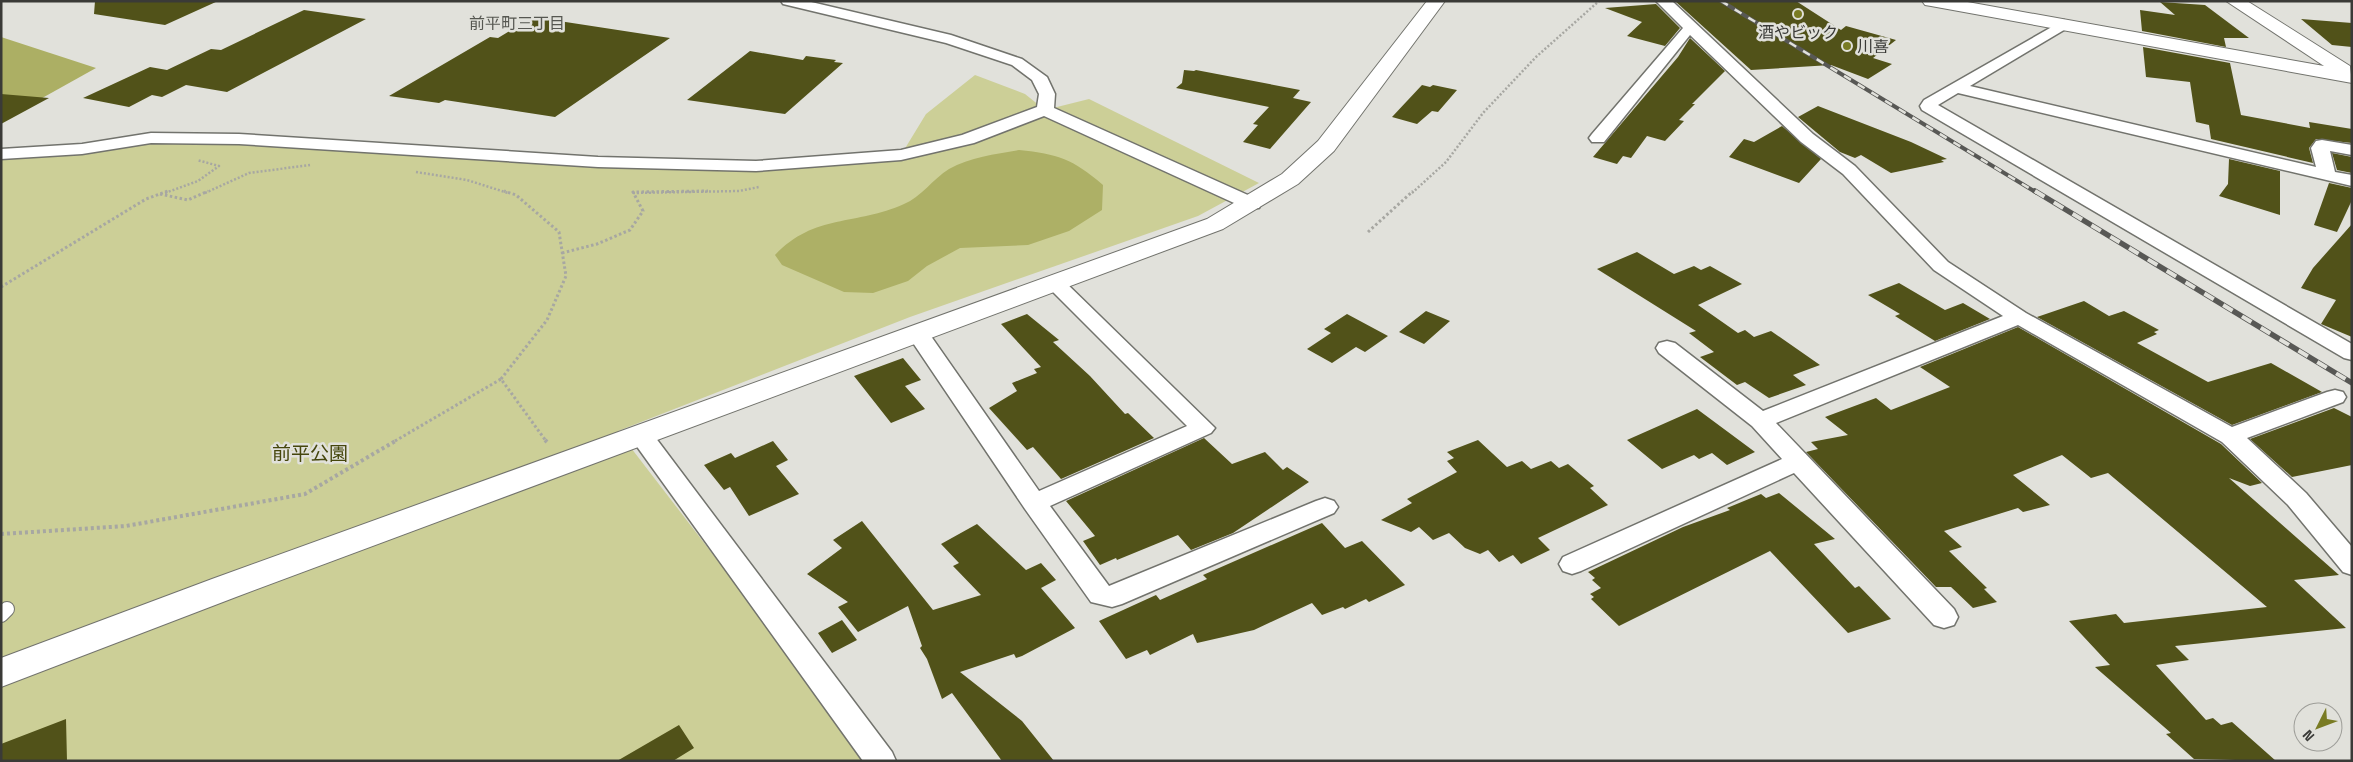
<svg xmlns="http://www.w3.org/2000/svg" width="2353" height="762" viewBox="0 0 2353 762" font-family="'Space Grotesk','Noto Sans JP',sans-serif">
<style>
.green{fill:#cccf97}
.forest{fill:#acaf64}
.water{fill:#adb066}
.building{fill:#515219}
.lines{fill:none;stroke-linecap:round;stroke-linejoin:round}
.lane-casing{stroke:#72736d;stroke-width:16}
.street-casing{stroke:#72736d;stroke-width:3}
.secondary-casing{stroke:#72736d;stroke-width:2}
.path-far2{stroke:#a7a7a2;stroke-width:2.5;stroke-dasharray:2 2;stroke-linecap:butt}
.path-far1{stroke:#a7a7a2;stroke-width:3;stroke-dasharray:2.5 2.5;stroke-linecap:butt}
.path{stroke:#a7a7a2;stroke-width:4;stroke-dasharray:3 3;stroke-linecap:butt}
.lane{stroke:#fff;stroke-width:14}
.street{fill:#fff;fill-rule:evenodd}
.secondary{fill:#fff;fill-rule:evenodd}
.rail-far1-casing{stroke:#585855;stroke-width:4}
.rail-casing{stroke:#585855;stroke-width:5.5}
.rail-far1{stroke:#e1e1db;stroke-width:2.5;stroke-dasharray:8;stroke-linecap:butt}
.rail{stroke:#e1e1db;stroke-width:4;stroke-dasharray:11;stroke-linecap:butt}
.poi-dot{fill:#797b23;stroke:#e1e1db;stroke-width:2}
.labels{text-anchor:middle;stroke-width:5;stroke-linejoin:round;paint-order:stroke}
.far-neighbourhood-label{font-size:16px;fill:#565751;stroke:#e1e1db}
.far-poi-label{font-size:16px;fill:#3a3a37;stroke:#e1e1db}
.park-label{font-size:19px;fill:#45460c;stroke:#e1e1db}
</style>
<rect width="100%" height="100%" fill="#e1e1db"/>
<path class="green" d="M975 75 1025 94 1045 110 1089 99 1259 183 1198 216 910 317 618 431 872 761H1V154L151 138 756 166 901 155 926 114Z"/>
<path class="forest" d="M1 37 96 68 1 121Z"/>
<path class="water" d="M1019 150C1058 154 1073 159 1103 185L1102 210 1069 231 1028 245 960 248 927 266 908 281 873 293 844 292 782 265 775 255C815 213 856 226 904 204 921 197 933 179 949 169 970 157 996 154 1019 150Z"/>
<path class="building" d="M95 1H218L165 25 94 14Z
M1690 1H1796L1841 30 1846 26 1896 40 1873 58 1892 64 1868 79 1831 65 1751 70 1676 2Z
M2160 2 2205 5 2249 38H2224L2226 47 2142 31 2140 10 2175 15Z
M1656 4 1680 28 1665 46 1627 36 1642 22 1605 8Z
M304 10 366 19 227 92 186 85 162 97 152 95 129 107 83 98 150 67 167 70 211 49 221 50Z
M533 17 670 38 555 117 445 100 439 103 389 96 490 37 498 38Z
M2301 19 2352 23V47L2332 45Z
M1690 38 1725 71 1692 104H1695L1679 120 1684 121 1665 141 1647 136 1631 158 1623 156 1617 164 1593 157 1678 57Z
M2143 47 2230 63 2241 115 2310 128 2309 122 2352 129V143L2316 139 2309 148 2313 163 2211 139 2209 125 2196 122 2190 82 2146 77Z
M750 51 803 60 806 56 836 60 834 62 843 63 785 114 687 100Z
M1184 70 1194 71 1196 70 1300 90 1293 98 1311 102 1270 149 1243 142 1258 125 1253 124 1269 107 1176 88 1182 83Z
M1422 85 1430 87 1433 85 1457 90 1438 112 1432 111 1417 124 1392 117Z
M1 94 49 98 1 124Z
M1818 106 1911 142 1947 159 1941 160 1944 162 1891 173 1861 155 1855 158 1840 152 1798 117Z
M1782 126 1821 159 1799 183 1729 157 1744 139 1754 142Z
M2332 153 2352 157V173L2337 170Z
M2229 159 2280 171V215L2219 196 2228 184Z
M2329 183 2352 188V200L2337 232 2314 225Z
M2352 224V337L2321 324 2336 300 2301 288 2313 268Z
M1637 252 1674 274 1694 266 1701 270 1710 266 1742 284 1698 305 1738 333 1745 330 1754 337 1771 331 1820 365 1793 375 1806 385 1769 398 1745 382 1737 385 1700 357 1714 352 1689 333 1696 331 1597 269Z
M1899 283 1945 310 1963 303 1990 319 1935 341 1895 316 1900 314 1868 295Z
M2084 301 2109 316 2124 311 2159 330 2154 332 2157 334 2137 343 2208 382 2271 363 2322 392 2232 425 2037 317Z
M1426 311 1450 321 1424 344 1399 332Z
M1027 314 1059 340 1053 342 1090 376 1125 414 1128 413 1154 438 1061 479 1033 447 1027 450 989 408 1017 391 1012 383 1037 373 1034 369 1041 367 1001 324Z
M1347 314 1388 336 1365 352 1356 347 1332 363 1307 349 1331 333 1324 329Z
M2018 327 2221 444 2262 483 2250 486 2229 478 2339 575 2294 580 2346 628 2175 646 2189 660 2156 665 2206 720 2213 718 2221 725 2232 722 2276 761 2194 759 2166 734 2171 733 2095 667 2110 665 2069 621 2116 614 2124 623 2267 607 2108 473 2091 478 2062 455 2013 475 2050 505 2023 512 2018 508 1944 531 1962 547 1949 551 1987 588 1984 589 1997 602 1973 608 1951 587H1936L1806 452 1818 449 1811 442 1848 435 1825 417 1876 398 1891 410 1950 387 1920 367Z
M903 358 921 380 905 386 925 409 891 423 854 376Z
M2334 408 2352 417V465L2292 477 2250 439Z
M1697 409 1755 452 1727 465 1712 453 1699 459 1694 455 1662 469 1627 440Z
M1204 438 1232 464 1265 452 1283 470 1287 467 1309 482 1233 533 1191 550 1178 535 1117 560 1116 558 1100 565 1083 541 1095 536 1066 501Z
M1478 440 1507 467 1522 461 1531 469 1551 461 1559 468 1568 464 1594 486 1590 488 1608 505 1538 538 1550 550 1521 564 1513 555 1499 562 1488 550 1480 554 1465 548 1449 533 1433 540 1419 527 1411 532 1381 520 1412 503 1407 499 1457 472 1447 461 1454 458 1447 452Z
M773 441 788 460 776 466 799 494 749 516 730 487 724 490 704 465 731 453 735 458Z
M1779 493 1835 539 1814 544 1855 588 1859 586 1891 619 1848 633 1770 551 1619 626 1591 599 1594 597 1590 594 1601 588 1592 580 1595 578 1588 572 1683 527 1730 510 1727 508 1761 494 1766 498Z
M862 521 933 610 981 595 953 566 959 563 941 544 977 524 1026 570 1041 563 1056 580 1041 588 1075 628 1022 656 1016 658 1014 654 960 672 1022 721 1054 761H1002L952 693 942 699 927 659 920 648 922 646 908 606 858 632 838 607 848 602 807 574 842 548 833 540Z
M1322 523 1345 548 1362 541 1405 585 1369 602 1366 599 1345 609 1343 607 1322 615 1312 603 1254 630 1197 643 1193 634 1150 655 1147 650 1126 659 1099 621 1156 595 1160 600 1207 579 1203 575Z
M842 620 857 640 832 653 818 633Z
M66 719 67 761H1V744Z
M679 725 694 748 673 761H617Z"/>
<g class="lines">
<defs>
<path id="lane" d="M1 615 7 609"/>
<path id="street" d="M781 1H807L951 35 1022 59 1047 77 1055 94 1054 108 1259 200 1261 204 1259 208H1245L1044 116 974 143 901 160 756 171 598 167 239 144 151 143 82 154 1 159V149L82 144 151 133 239 134 598 157 756 161 901 150 962 135 1037 107 1039 94 1032 80 1012 65 946 43 783 4Z
M1656 1H1672L1813 134 1855 166 1948 262 2026 313 2232 427 2327 392 2335 390 2343 392 2346 397 2343 402 2247 438 2306 493 2352 547V575L2343 572 2288 505 2222 442 2018 325 1776 423 1954 609 1958 617 1954 625 1944 628 1934 625 1794 473 1581 571 1572 574 1563 571 1559 564 1563 557 1782 459 1752 426 1659 353 1656 348 1659 343 1667 341 1675 343 1763 411 2003 316 1934 270 1843 174 1801 142 1690 35 1604 142H1592L1589 138 1592 134 1683 28Z
M2064 20 2071 24 2069 27 1970 86 2316 167 2311 148 2316 141 2322 140 2352 145V155L2330 151 2335 172 2352 175V186L1958 93 1938 105 2352 344V360L2344 358 1922 110 1920 106 1924 100Z
M1055 277 1062 279 1215 428 1211 433 1050 506 1109 586 1316 501 1325 498 1334 501 1338 507 1334 513 1122 604 1112 607 1091 602 1025 509 907 334 910 329 918 328 926 329 1039 491 1187 426 1048 287 1045 283 1048 279Z
M641 427 649 429 892 752 896 761H863L633 441 629 435 633 429Z"/>
<path id="secondary" d="M1427 1H1445L1334 151 1298 184 1223 229 236 597 1 687V658L212 579 1207 219 1282 174 1318 141Z
M1922 1H1962L2324 66 2226 1H2247L2350 66 2352 83 1931 6 1925 5Z"/>
</defs>
<use href="#lane" class="lane-casing"/>
<use href="#street" class="street-casing"/>
<use href="#secondary" class="secondary-casing"/>
<path class="path-far2" d="M416 172 467 180 508 193
M165 193 198 181 219 166 197 160
M205 193 249 173 310 165
M633 193 739 191 759 187
M1412 193 1446 162 1483 113 1536 57 1599 1"/>
<path class="path-far1" d="M160 194 188 200 208 191
M1368 232 1413 191
M562 253 597 244 630 230 643 211 633 192 708 191
M1 287 146 199 168 191
M501 379 547 320 566 276 559 232 516 195 504 191
M395 441 501 379 546 441"/>
<path class="path" d="M545 440 547 442
M1 534 126 526 305 494 397 440"/>
<use href="#lane" class="lane"/>
<use href="#street" class="street"/>
<use href="#secondary" class="secondary"/>
<defs>
<path id="rail-far1" d="M1721 1 2037 193"/>
<path id="rail" d="M2035 191 2352 383"/>
</defs>
<use href="#rail-far1" class="rail-far1-casing"/>
<use href="#rail" class="rail-casing"/>
<use href="#rail-far1" class="rail-far1"/>
<use href="#rail" class="rail"/>
</g>
<g class="poi-dot">
<circle cx="1798" cy="14" r="5"/>
<circle cx="1847" cy="46" r="5"/>
</g>
<g class="labels">
<g class="far-neighbourhood-label">
<text x="517" y="29">前平町三丁目</text>
</g>
<g class="far-poi-label">
<text x="1798" y="38">酒やビック</text>
<text x="1857" y="52" text-anchor="start">川喜</text>
</g>
<g class="park-label">
<text x="310" y="460">前平公園</text>
</g>
</g>
<rect width="2353" height="762" fill="none" stroke="#3a3a37" stroke-width="5"/>
<g transform="translate(2318 727) rotate(228)"><circle r="24" fill="#e1e1db" stroke="#9e9e99"/>
<path d="M0-4L9 19L0 12L-9 19Z" fill="#797b23"/>
<text y="-8" font-size="14" font-weight="bold" text-anchor="middle" fill="#3a3a37">N</text>
</g>
</svg>
